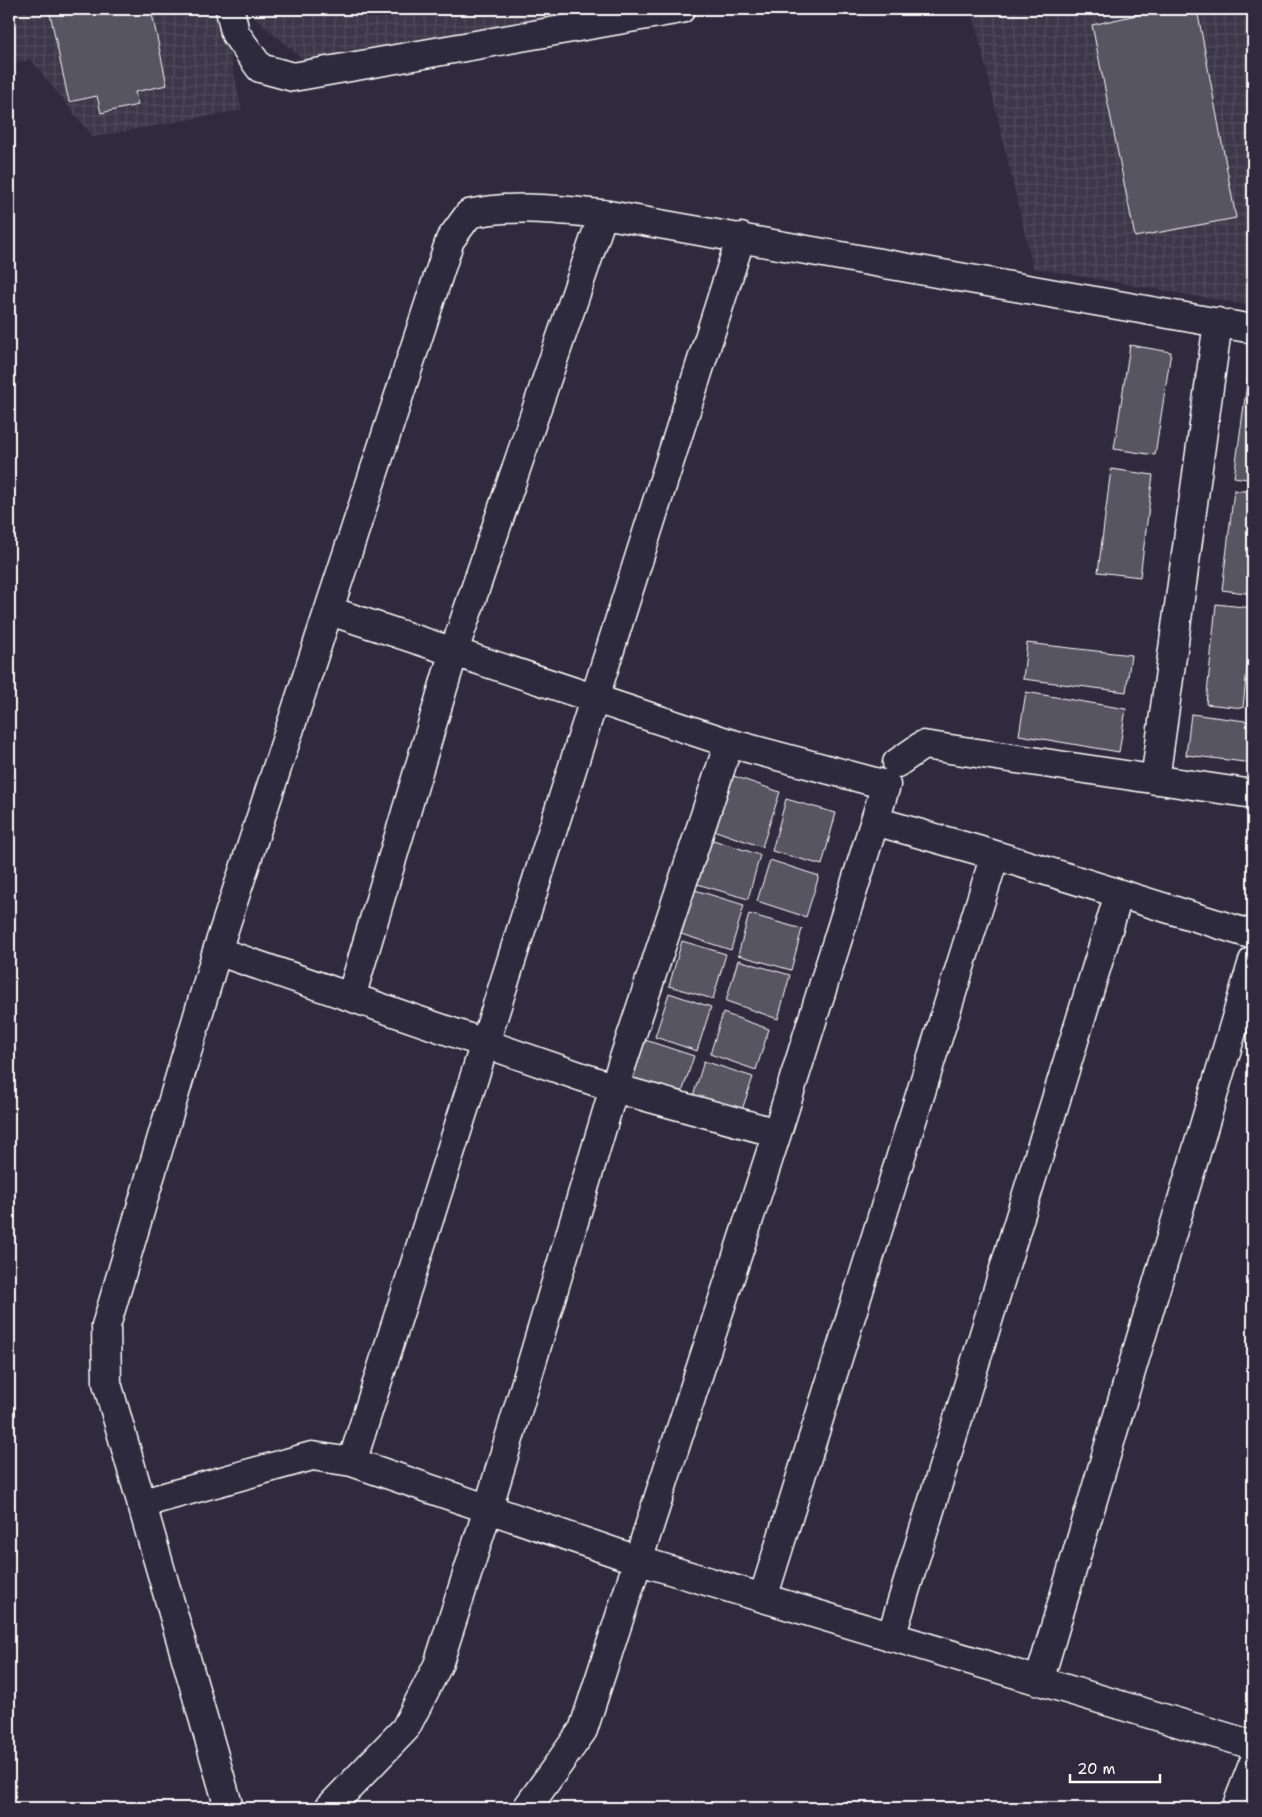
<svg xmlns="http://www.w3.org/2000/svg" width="1262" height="1817" viewBox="0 0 1262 1817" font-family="'Shantell Sans',sans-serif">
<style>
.industrial{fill:url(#industrial-grid)}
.building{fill:#595564;stroke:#fff}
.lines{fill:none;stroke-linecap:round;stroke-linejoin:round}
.minor-casing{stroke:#fff;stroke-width:31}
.minor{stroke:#2f2a3d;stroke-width:28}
</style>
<defs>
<pattern id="industrial-grid" width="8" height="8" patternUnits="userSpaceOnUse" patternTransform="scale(1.25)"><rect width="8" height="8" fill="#3c3749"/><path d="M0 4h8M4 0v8" fill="none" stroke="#504b5b"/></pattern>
</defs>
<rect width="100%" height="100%" fill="#2f2a3d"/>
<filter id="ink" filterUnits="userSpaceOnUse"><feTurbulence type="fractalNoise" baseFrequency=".02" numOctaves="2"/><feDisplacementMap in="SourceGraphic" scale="10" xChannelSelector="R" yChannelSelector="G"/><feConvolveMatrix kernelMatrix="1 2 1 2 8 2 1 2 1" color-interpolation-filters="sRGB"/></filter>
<g filter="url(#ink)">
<path class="industrial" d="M9 9H220L242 110 93 137 31 60 9 64Z
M253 9H588L589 14 311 66 255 18Z
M972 9H1243L1253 57V306L1033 268Z"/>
<path class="building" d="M49 9H151L167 85 135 92 138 105 101 113 97 96 69 102Z
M1145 9H1197L1236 218 1135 237 1092 25 1145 13Z
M1130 345 1171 352 1155 455 1114 449Z
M1249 369 1253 370V480L1234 477Z
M1111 469 1153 475 1140 577 1098 572Z
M1234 490 1253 492V594L1222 590Z
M1216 604 1253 608 1243 708 1206 704Z
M1027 643 1131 655 1126 692 1023 679Z
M1026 692 1126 709 1119 752 1019 735Z
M1191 714 1253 722V763L1186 755Z
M731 775 780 792 762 847 713 830Z
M786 799 836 813 822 865 772 851Z
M710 839 760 855 748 899 697 884Z
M770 860 819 876 806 917 757 901Z
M695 890 744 905 731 950 681 934Z
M749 914 802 929 791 970 738 955Z
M682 941 726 954 713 999 669 986Z
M738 960 790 975 778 1019 726 1001Z
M669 993 711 1007 697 1051 655 1037Z
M723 1013 769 1029 756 1070 710 1054Z
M645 1040 694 1056 680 1099 631 1083Z
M704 1061 753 1077 739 1119 691 1103Z"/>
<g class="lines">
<defs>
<path id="minor" d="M230 9 235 33 260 68 293 77 681 9
M330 611 729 743 886 785 777 1133 583 1730 527 1808
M897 763 923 745 1253 794
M1155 780 1218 322
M875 821 995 855 1253 935
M217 951 614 1088 777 1133
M351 997 454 651 603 214
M352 1462 741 237
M143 1503 312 1456 352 1462 640 1561 1253 1745
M763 1598 995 855
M891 1637 1119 894
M1039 1681 1253 961
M229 1808 107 1383 106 1326 217 951 450 240 469 214C514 204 558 210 603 214L1253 329
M329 1808 405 1729 438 1665 488 1509 614 1088 729 743
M1236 1808 1253 1764"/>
</defs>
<use href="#minor" class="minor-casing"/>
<use href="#minor" class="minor"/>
</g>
</g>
<rect width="1262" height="1817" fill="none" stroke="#2f2a3d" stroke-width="30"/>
<rect x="15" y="15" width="1232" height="1787" fill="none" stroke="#fff" stroke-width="2" filter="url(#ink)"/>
<path d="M1070 1774v8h90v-8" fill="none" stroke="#ffffff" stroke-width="2.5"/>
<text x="1077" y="1774" font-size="15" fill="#ffffff" stroke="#2f2a3d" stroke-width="4" paint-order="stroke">20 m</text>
</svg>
